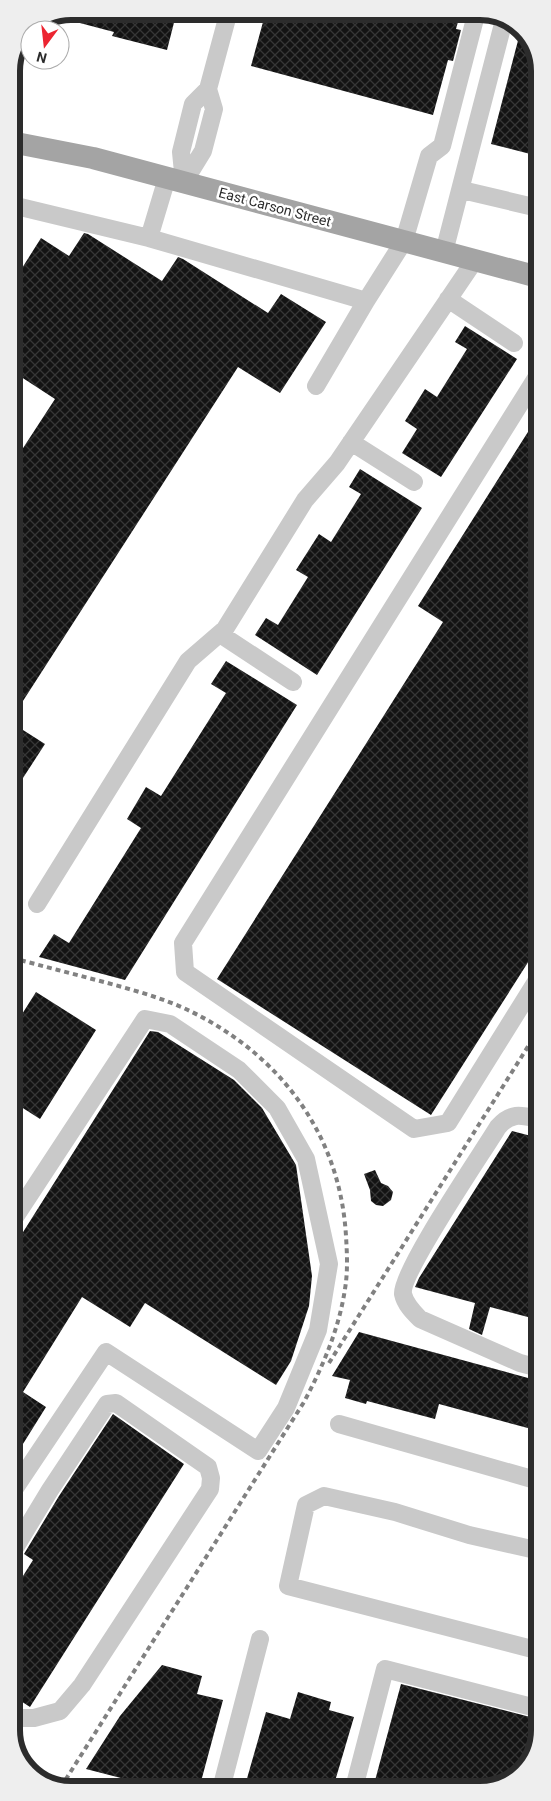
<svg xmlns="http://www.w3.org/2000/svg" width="551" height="1801" viewBox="0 0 551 1801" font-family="Roboto,sans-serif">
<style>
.building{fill:url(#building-cross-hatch)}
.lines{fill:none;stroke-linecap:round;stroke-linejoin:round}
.minor{stroke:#c9c9c9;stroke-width:18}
.major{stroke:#a4a4a4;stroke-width:22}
.rail{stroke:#818181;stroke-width:4;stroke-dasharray:5 4;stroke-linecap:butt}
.labels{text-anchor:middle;stroke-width:5;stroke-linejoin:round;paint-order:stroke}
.street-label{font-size:14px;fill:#2c2c2c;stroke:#fff}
.rim{fill:none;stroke:#2c2c2c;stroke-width:6}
</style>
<defs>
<pattern id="building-cross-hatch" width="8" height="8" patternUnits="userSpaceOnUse" patternTransform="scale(1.25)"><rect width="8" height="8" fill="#131313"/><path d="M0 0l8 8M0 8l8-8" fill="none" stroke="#363636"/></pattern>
</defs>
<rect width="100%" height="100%" fill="#fff"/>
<path class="building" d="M71 11H177L167 50 112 36 114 32 57 17Z
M266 11H461L456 29 461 30 453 61 448 60 433 115 251 66Z
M521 29 538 56V156L491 144Z
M84 233 88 234 162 281 178 257 183 259 268 313 281 294 326 322 280 393 238 367 12 718V465L55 399 12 371V284L41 238 69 256Z
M465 326 517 359 441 477 402 453 417 429 405 421 425 389 437 397 467 349 455 342Z
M538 416 539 945 431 1115 217 979 443 622 418 606Z
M360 469 422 508 317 675 255 635 266 618 278 625 308 577 296 570 319 534 331 542 361 494 349 487Z
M226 661 297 705 125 980 39 957 54 934 69 943 141 828 127 819 146 787 161 796 226 693 211 684Z
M12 723 45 744 12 795Z
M36 992 96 1030 40 1119 15 1103 21 1093 12 1088V1030Z
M150 1031 158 1032 234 1080 262 1108 296 1165 312 1276 309 1306 291 1361 276 1385 145 1303 130 1327 82 1297 23 1392 46 1407 13 1460V1248Z
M512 1131 539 1138V1320L490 1307 482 1335 469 1329 475 1303 415 1287 419 1278Z
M375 1170 381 1183 388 1186 393 1192 391 1200 383 1206 376 1205 371 1201 370 1190 364 1174Z
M359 1332 539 1381V1431L439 1404 435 1419 367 1401 366 1404 345 1398 350 1380 332 1376Z
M113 1414 184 1464 30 1707 13 1696V1592L33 1560 24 1554 59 1496Z
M162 1665 202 1676 197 1694 223 1700 199 1789H193L154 1778 152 1786 86 1769 120 1716Z
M401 1684 538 1719 537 1722 540 1723V1730L527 1767 495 1788H373Z
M298 1692 331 1702 329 1710 354 1717 333 1788 244 1789 266 1712 290 1719Z"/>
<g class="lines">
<path class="minor" d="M21 46 30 45
M167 178 149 238 366 301 316 386
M184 182 203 151 214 109 208 89 229 11
M184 182 181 152 193 104 208 89
M462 190 538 208
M12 205 149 238
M444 252 504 20
M448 299 514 343
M366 301 404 241 429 156 442 146 477 11
M538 375 183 943 185 972 414 1129 448 1123 539 977
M351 442 414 482
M220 634 293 682
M37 904 188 661 225 629 305 500 337 463 475 260
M539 1119C521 1115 511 1112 498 1127 483 1152 400 1273 403 1294 405 1304 413 1312 420 1319L520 1363 539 1368
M13 1220 145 1019 170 1024 239 1070 277 1108 306 1159 329 1264 318 1330 286 1408 258 1451 106 1352 13 1491
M339 1424 539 1481
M13 1551 50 1490 107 1404 116 1403 208 1467 211 1478 210 1489 82 1685 60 1711 34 1718H13
M540 1551 469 1535 395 1512 324 1496 306 1505 288 1586 540 1651
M354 1788 385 1669 540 1709
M221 1789 260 1639"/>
<path class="major" d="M11 142 93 158 538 277"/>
<path class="rail" d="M12 958C43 966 73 974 104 982 133 990 163 998 190 1011 280 1055 340 1134 346 1236 347 1253 348 1271 345 1289 339 1329 323 1366 304 1402L61 1787
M329 1363 539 1029"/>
</g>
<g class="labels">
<g class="street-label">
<text transform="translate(275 207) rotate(15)" y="5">East Carson Street</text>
</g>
</g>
<path d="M0 0H551V1801H0ZM71 20H480A51 51 0 0 1 531 71V1730A51 51 0 0 1 480 1781H71A51 51 0 0 1 20 1730V71A51 51 0 0 1 71 20Z" fill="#eee" fill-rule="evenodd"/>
<path class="rim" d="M71 20H480A51 51 0 0 1 531 71V1730A51 51 0 0 1 480 1781H71A51 51 0 0 1 20 1730V71A51 51 0 0 1 71 20Z"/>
<g transform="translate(45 45) rotate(195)"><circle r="24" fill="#ffffff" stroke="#ababab"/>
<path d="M0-4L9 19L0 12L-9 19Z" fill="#ec2531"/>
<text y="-8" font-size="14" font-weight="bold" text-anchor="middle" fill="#2c2c2c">N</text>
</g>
</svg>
